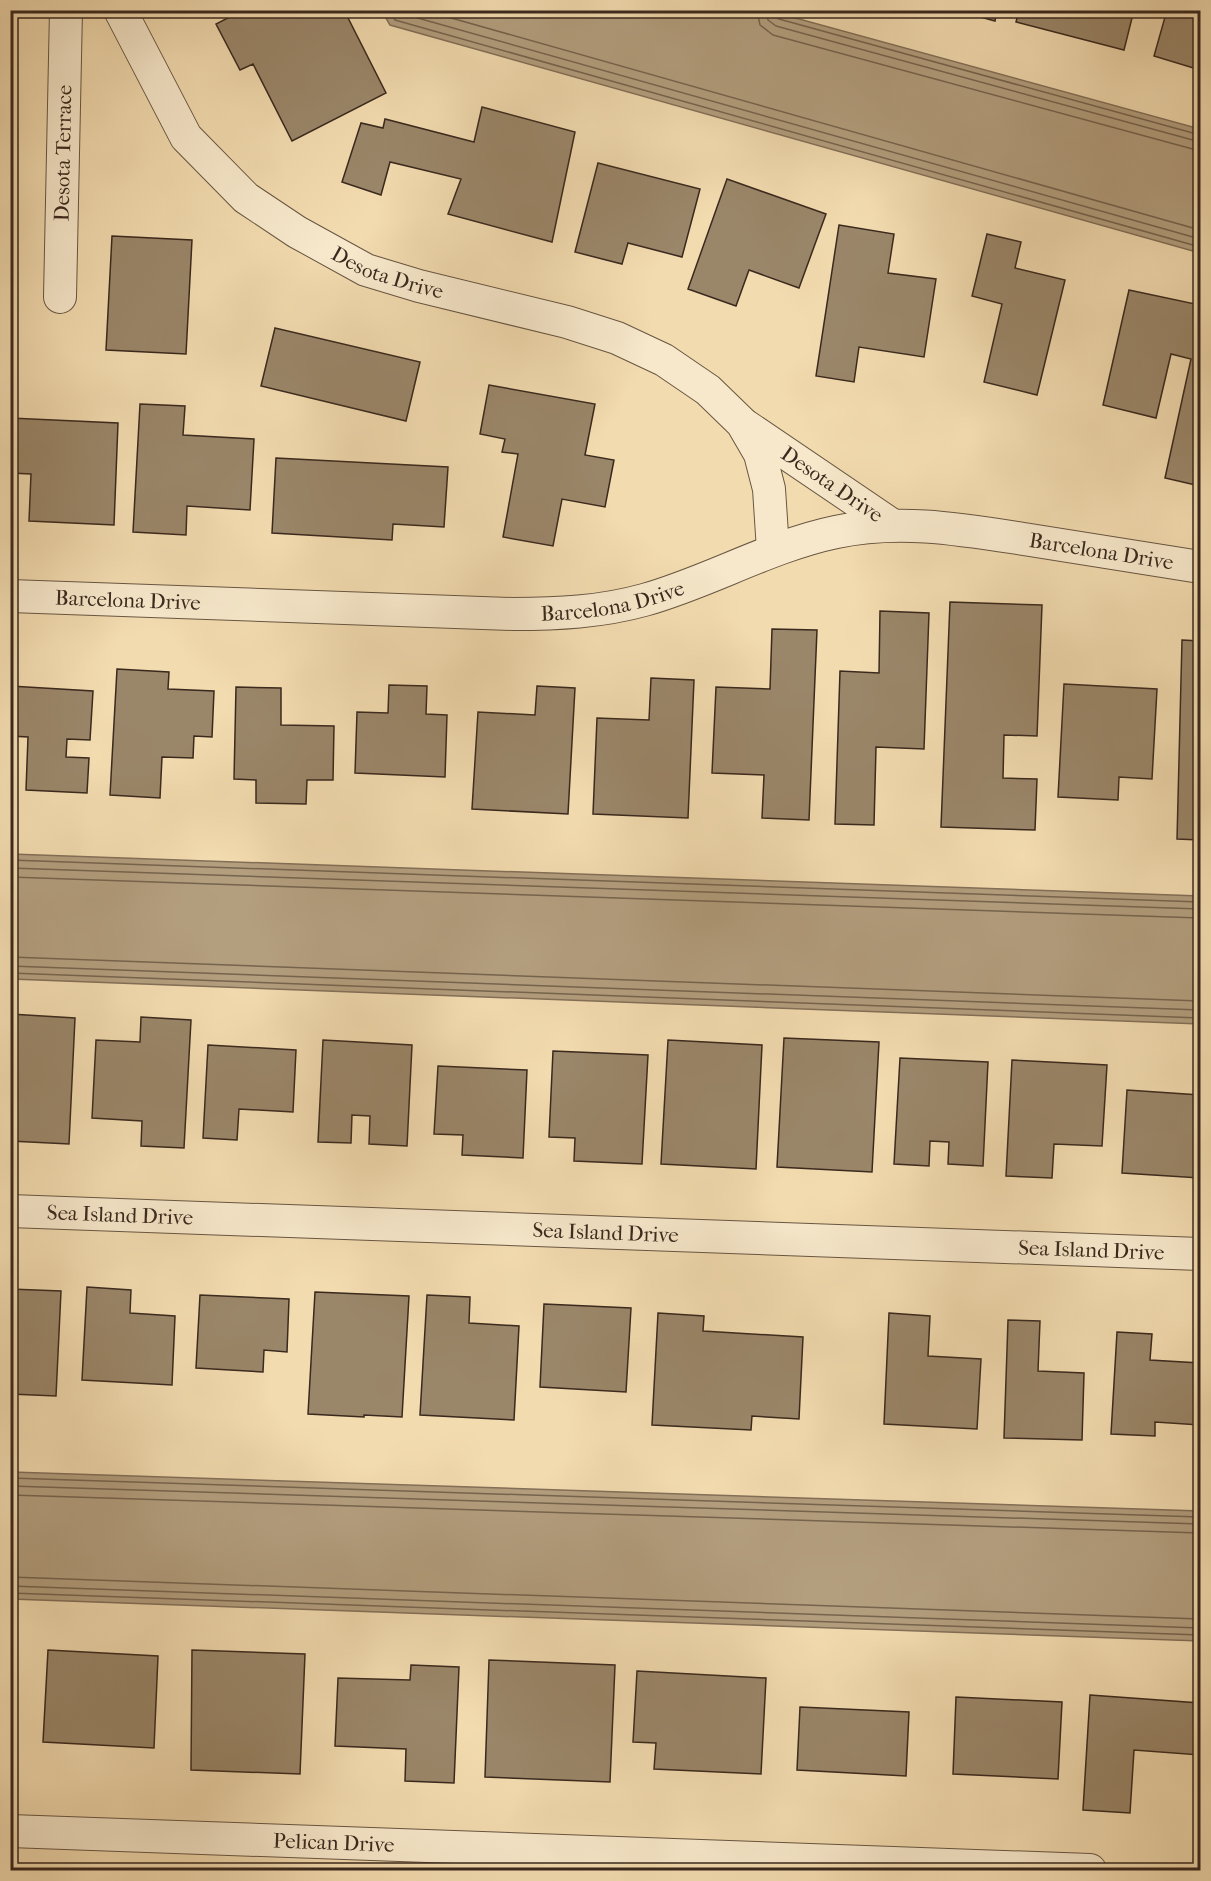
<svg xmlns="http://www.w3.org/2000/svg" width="1211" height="1881" viewBox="0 0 1211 1881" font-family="'IM FELL French Canon',serif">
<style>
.water{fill:#b39e7e;stroke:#836f58;stroke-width:1.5}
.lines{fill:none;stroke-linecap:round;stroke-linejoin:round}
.shore{stroke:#76644e;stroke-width:1.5}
.building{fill:#9a8669;stroke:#3a291e;stroke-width:1.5}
.minor-casing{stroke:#685642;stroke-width:34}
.minor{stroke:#f7e8cb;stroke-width:32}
.labels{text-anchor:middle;stroke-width:4.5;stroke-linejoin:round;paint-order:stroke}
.street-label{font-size:21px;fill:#3a291e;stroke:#f7e8cb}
</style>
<rect width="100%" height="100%" fill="#f2dbaf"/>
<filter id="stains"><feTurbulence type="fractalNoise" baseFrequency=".00333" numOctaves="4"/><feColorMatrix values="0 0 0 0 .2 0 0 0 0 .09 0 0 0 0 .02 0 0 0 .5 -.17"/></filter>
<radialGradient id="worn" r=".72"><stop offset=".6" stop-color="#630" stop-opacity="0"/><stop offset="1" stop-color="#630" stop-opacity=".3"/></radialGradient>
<path class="water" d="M382 11H770L1200 129V253L390 25Z
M11 854 1200 896V1024L11 979Z
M11 1472 1200 1511V1641L11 1599Z"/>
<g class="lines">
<path class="shore" d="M389 10 395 20 1200 247
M398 10 400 13 1200 239
M423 10 1200 230
M757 10 760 25 773 35 1200 151
M766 10 768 20 776 26 1200 142
M773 10 774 16 779 19 1200 135
M10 860 1200 902
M10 868 1200 909
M10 877 1200 918
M10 957 1200 1001
M10 966 1200 1010
M10 973 1200 1018
M10 1478 1200 1517
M10 1486 1200 1524
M10 1495 1200 1533
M10 1577 1200 1619
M10 1586 1200 1628
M10 1593 1200 1635"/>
</g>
<path class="building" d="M243 10H344L386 93 292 141 253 64 240 70 216 24Z
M955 10H997L995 21Z
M1019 10H1134L1124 50 1016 22Z
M1167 10H1200V70L1154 56Z
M482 107 575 132 552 242 448 214 461 179 390 162 381 195 342 182 361 123 383 128 385 119 474 142Z
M598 163 700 189 682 257 628 243 622 264 575 252Z
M727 179 826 214 799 288 749 270 736 306 688 289Z
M839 225 894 234 888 273 936 279 924 357 859 347 854 382 816 376Z
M987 234 1021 242 1015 268 1065 280 1037 395 984 382 1002 304 972 296Z
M112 236 192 240 186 354 106 350Z
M1129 290 1200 305V486L1165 478 1191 359 1171 354 1156 418 1103 405Z
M275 328 420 362 406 421 261 386Z
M489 385 595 404 585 455 614 460 605 507 562 499 553 546 503 537 518 454 502 452 505 439 480 434Z
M140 404 185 406 183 435 254 439 250 510 187 506 186 535 133 532Z
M10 418 118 423 114 525 29 521 31 474 10 473Z
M276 458 448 467 444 527 393 524 392 540 272 533Z
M950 602 1042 605 1037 736 1004 735 1003 778 1037 779 1035 830 941 827Z
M880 611 929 613 924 749 876 747 874 825 835 824 840 671 879 673Z
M772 629 817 630 809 820 762 818 764 775 712 773 716 687 770 689Z
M1182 640 1200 641V840L1177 839Z
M117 669 169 672 168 689 214 691 212 737 194 736 193 758 162 757 160 798 110 795Z
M651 678 694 680 688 818 593 814 597 718 649 720Z
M1064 684 1157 689 1152 779 1119 777 1118 800 1058 797Z
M389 685 427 686 426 714 447 715 445 777 355 773 357 712 388 713Z
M10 686 93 691 90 740 67 739 66 757 89 758 87 793 26 790 28 737 10 736Z
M537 686 575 688 568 814 472 809 478 712 535 715Z
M236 687 281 688V725L334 726 333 780H307L306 804 256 803V780L234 779Z
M10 1014 75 1018 69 1144 10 1141Z
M141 1017 191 1020 184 1148 141 1146 142 1121 92 1118 96 1040 140 1042Z
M784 1038 879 1042 872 1172 777 1167Z
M323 1040 412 1045 407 1146 369 1144 370 1116 352 1115 351 1143 318 1142Z
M668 1040 762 1045 756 1169 661 1164Z
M208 1045 296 1050 293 1112 239 1109 237 1140 203 1138Z
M553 1051 648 1055 642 1164 574 1161 575 1138 549 1137Z
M900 1058 988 1062 983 1166 948 1164 949 1142 930 1141 929 1166 894 1164Z
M1012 1060 1107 1065 1102 1146 1054 1144 1052 1178 1006 1176Z
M438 1066 527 1070 523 1158 462 1155 463 1135 434 1134Z
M1127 1090 1200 1095V1178L1122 1173Z
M87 1287 131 1290 130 1313 175 1316 172 1385 82 1380Z
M10 1289 61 1291 56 1396 10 1394Z
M315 1292 409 1296 402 1417 364 1415V1417L308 1414Z
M200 1295 289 1299 287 1352 264 1350 263 1372 196 1368Z
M427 1295 470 1297 469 1323 519 1326 514 1420 420 1415Z
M544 1304 631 1308 626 1392 540 1387Z
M658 1313 704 1316 703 1331 803 1337 799 1419 752 1416 751 1430 652 1425Z
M889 1313 930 1316 928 1356 981 1359 977 1429 884 1424Z
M1008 1320 1040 1321 1038 1371 1084 1373 1082 1440 1004 1438Z
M1117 1332 1152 1334 1150 1360 1200 1363V1425L1155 1422V1436L1111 1434Z
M48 1650 158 1656 154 1748 43 1742Z
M192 1650 305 1654 300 1774 191 1770Z
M10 1660 17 1661 12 1762H10Z
M489 1660 615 1665 610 1782 485 1777Z
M411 1665 459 1667 454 1783 405 1781 406 1749 335 1746 338 1678 410 1680Z
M637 1671 766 1678 761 1774 654 1769 656 1743 633 1742Z
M1090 1695 1200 1703V1755L1134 1750 1130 1813 1083 1810Z
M956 1697 1062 1702 1058 1779 953 1774Z
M800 1707 909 1712 906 1776 797 1770Z"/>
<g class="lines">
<defs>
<g id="minor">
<path id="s1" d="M120 10 186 137 246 198 297 232 366 270 419 286 567 322 617 338 664 360 708 390 742 423 760 454 769 489 773 550"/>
<path id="s2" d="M60 297 66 10"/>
<path id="s3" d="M746 426 892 525"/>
<path id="s4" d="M10 596 513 614C557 614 601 612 644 600 709 582 769 546 836 532 902 518 965 530 1030 540 1087 549 1144 558 1200 567"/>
<path id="s5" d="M10 1211 1200 1254"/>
<path id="s6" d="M10 1831 1090 1870"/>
</g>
</defs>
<use href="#minor" class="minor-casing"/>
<use href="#minor" class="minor"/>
</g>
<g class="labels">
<g class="street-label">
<text dy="7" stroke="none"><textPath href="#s2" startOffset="144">Desota Terrace</textPath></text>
<text dy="7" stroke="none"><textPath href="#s1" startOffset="390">Desota Drive</textPath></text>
<text dy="7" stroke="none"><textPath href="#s3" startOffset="104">Desota Drive</textPath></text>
<text dy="7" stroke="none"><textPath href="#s4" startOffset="1107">Barcelona Drive</textPath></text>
<text dy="7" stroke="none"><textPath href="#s4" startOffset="604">Barcelona Drive</textPath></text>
<text dy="7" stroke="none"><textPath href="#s4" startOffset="118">Barcelona Drive</textPath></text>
<text dy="7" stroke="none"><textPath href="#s5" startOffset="110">Sea Island Drive</textPath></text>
<text dy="7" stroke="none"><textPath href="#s5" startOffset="596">Sea Island Drive</textPath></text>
<text dy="7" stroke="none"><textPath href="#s5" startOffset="1082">Sea Island Drive</textPath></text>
<text dy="7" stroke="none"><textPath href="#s6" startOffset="324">Pelican Drive</textPath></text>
</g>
</g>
<rect width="1211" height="1881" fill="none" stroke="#f2dbaf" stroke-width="36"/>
<rect x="12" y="12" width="1187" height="1857" fill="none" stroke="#3a291e" stroke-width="3"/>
<rect x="18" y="18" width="1175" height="1845" fill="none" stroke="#3a291e" stroke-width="1.5"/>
<rect width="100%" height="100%" filter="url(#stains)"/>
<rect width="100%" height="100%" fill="url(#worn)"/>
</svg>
